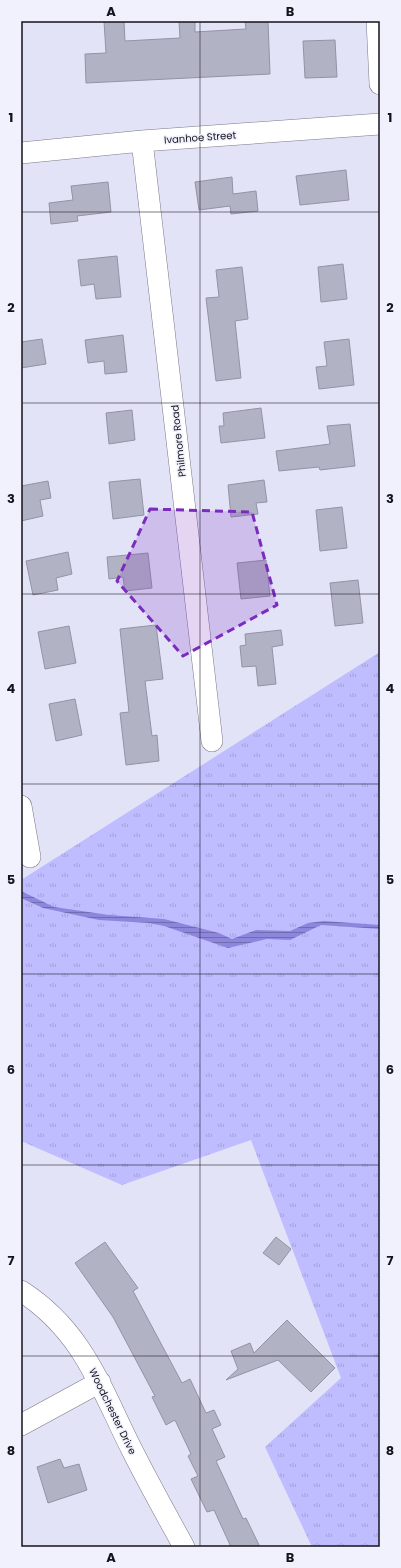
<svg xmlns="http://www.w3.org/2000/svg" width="401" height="1568" viewBox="0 0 401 1568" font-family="Poppins,sans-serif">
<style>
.grass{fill:url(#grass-tufts)}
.water{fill:url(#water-rules)}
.building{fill:#b2b2c5;stroke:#9393a5}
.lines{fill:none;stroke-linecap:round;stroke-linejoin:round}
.minor-casing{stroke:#79798b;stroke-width:22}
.minor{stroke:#fff;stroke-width:21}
.marked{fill:#7b2cbf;fill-opacity:0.2;stroke:#7b2cbf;stroke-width:3;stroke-dasharray:8 5;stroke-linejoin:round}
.grid{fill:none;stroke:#14131a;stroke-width:1;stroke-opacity:0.55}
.labels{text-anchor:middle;stroke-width:3;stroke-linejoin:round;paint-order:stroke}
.street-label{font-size:10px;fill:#14131a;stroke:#f1f1fd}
.neatline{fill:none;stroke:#14131a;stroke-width:1.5}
.grid-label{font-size:13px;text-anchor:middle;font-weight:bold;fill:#14131a}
</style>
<defs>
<pattern id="grass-tufts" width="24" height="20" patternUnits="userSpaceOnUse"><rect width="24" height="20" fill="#bfbcff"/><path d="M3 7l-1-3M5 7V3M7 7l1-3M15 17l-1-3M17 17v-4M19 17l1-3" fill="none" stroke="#a3a1da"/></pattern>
<pattern id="water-rules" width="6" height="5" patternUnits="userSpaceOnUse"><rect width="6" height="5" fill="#8d86dc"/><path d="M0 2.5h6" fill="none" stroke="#726cb2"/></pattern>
</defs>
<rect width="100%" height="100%" fill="#e3e3f7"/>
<path class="grass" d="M380 652V1547H312L265 1447 341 1378 251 1140 122 1185 21 1141V880Z"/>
<path class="water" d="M21 891 54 907 109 915 164 919 219 933 232 939 256 930 290 931 308 923 324 921 380 925V929L321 925 290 940 267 939 228 948 164 926 149 923 99 920 43 908 21 898Z"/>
<path class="building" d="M104 21H124L125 41 180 38 179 21H195V32L246 29 245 21H268L270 74 86 83 85 54 106 53Z
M335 40 337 77 305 78 303 41Z
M346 170 349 200 300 205 296 176Z
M232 177 233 194 256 191 258 211 231 214 230 206 199 210 195 182Z
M108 182 111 212 77 216 78 221 51 224 49 203 73 200 71 186Z
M117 256 121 297 96 299 94 284 81 286 78 260Z
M343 264 347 299 321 302 318 267Z
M242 267 248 319 235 321 241 378 216 381 206 298 219 297 216 270Z
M123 335 127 372 105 374 104 361 88 363 85 340Z
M42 339 46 364 21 368V342Z
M349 339 354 385 319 389 316 367 327 366 324 342Z
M261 408 265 438 221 443 219 426H224L223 413Z
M132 410 135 440 109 444 106 413Z
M350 424 355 466 320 470 319 467 279 471 276 451 330 444 327 426Z
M140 479 144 515 113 519 109 482Z
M264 480 267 502 256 503 258 514 231 517 228 485Z
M48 481 51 498 40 500 43 516 21 521V486Z
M342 507 347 548 320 551 316 510Z
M68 552 72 574 56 578 58 590 33 595 26 561Z
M148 553 152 588 125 591 123 577 109 579 107 557Z
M266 560 270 596 241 599 237 563Z
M358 580 363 623 335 626 330 583Z
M156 625 163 679 145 681 152 736 157 735 159 761 126 765 120 713 129 712 120 629Z
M69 626 76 663 45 669 38 632Z
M281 630 283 645 272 647 276 684 258 686 256 666 242 667 240 646 246 645 245 634Z
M75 699 82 735 56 741 49 704Z
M276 1237 291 1249 279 1265 263 1253Z
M105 1242 138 1288 133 1291 182 1383 190 1379 206 1413 214 1410 221 1425 212 1429 225 1457 216 1461 243 1519 246 1518 260 1547H231L214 1510 207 1512 191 1479 198 1476 188 1456 191 1454 175 1420 166 1425 152 1397 155 1396 113 1317 75 1263Z
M287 1320 335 1368 311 1392 278 1360 226 1380 238 1369 231 1351 250 1343 254 1353Z
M60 1459 64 1468 79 1464 87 1490 48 1503 37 1467Z"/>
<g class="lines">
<defs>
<path id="minor" d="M377 21 380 84
M142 141 212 741
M21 153 142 141 380 124
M21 806 30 857
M21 1291C82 1330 100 1386 131 1448 148 1482 166 1514 184 1547
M21 1425 100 1382"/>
</defs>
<use href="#minor" class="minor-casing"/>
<use href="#minor" class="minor"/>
</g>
<path class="marked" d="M150 509 252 512 277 605 183 656 117 581Z"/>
<path class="grid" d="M200 21V1547M21 212H380M21 403H380M21 594H380M21 784H380M21 974H380M21 1165H380M21 1356H380"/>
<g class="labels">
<g class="street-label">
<text transform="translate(200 137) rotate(-4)" y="4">Ivanhoe Street</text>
<text transform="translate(178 441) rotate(-96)" y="4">Philmore Road</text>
<text transform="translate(113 1411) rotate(64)" y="4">Woodchester Drive</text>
</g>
</g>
<rect width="401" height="1568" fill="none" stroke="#f1f1fd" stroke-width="44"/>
<rect x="22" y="22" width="357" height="1524" class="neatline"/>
<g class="grid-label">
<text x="111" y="16">A</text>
<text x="290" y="16">B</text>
<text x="11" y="122">1</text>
<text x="390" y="122">1</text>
<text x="11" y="312">2</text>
<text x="390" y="312">2</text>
<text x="11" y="503">3</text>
<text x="390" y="503">3</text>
<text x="11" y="693">4</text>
<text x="390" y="693">4</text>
<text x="11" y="884">5</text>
<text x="390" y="884">5</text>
<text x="11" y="1074">6</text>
<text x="390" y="1074">6</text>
<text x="11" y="1265">7</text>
<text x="390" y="1265">7</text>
<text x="11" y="1455">8</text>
<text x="390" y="1455">8</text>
<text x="111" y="1562">A</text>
<text x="290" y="1562">B</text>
</g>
</svg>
